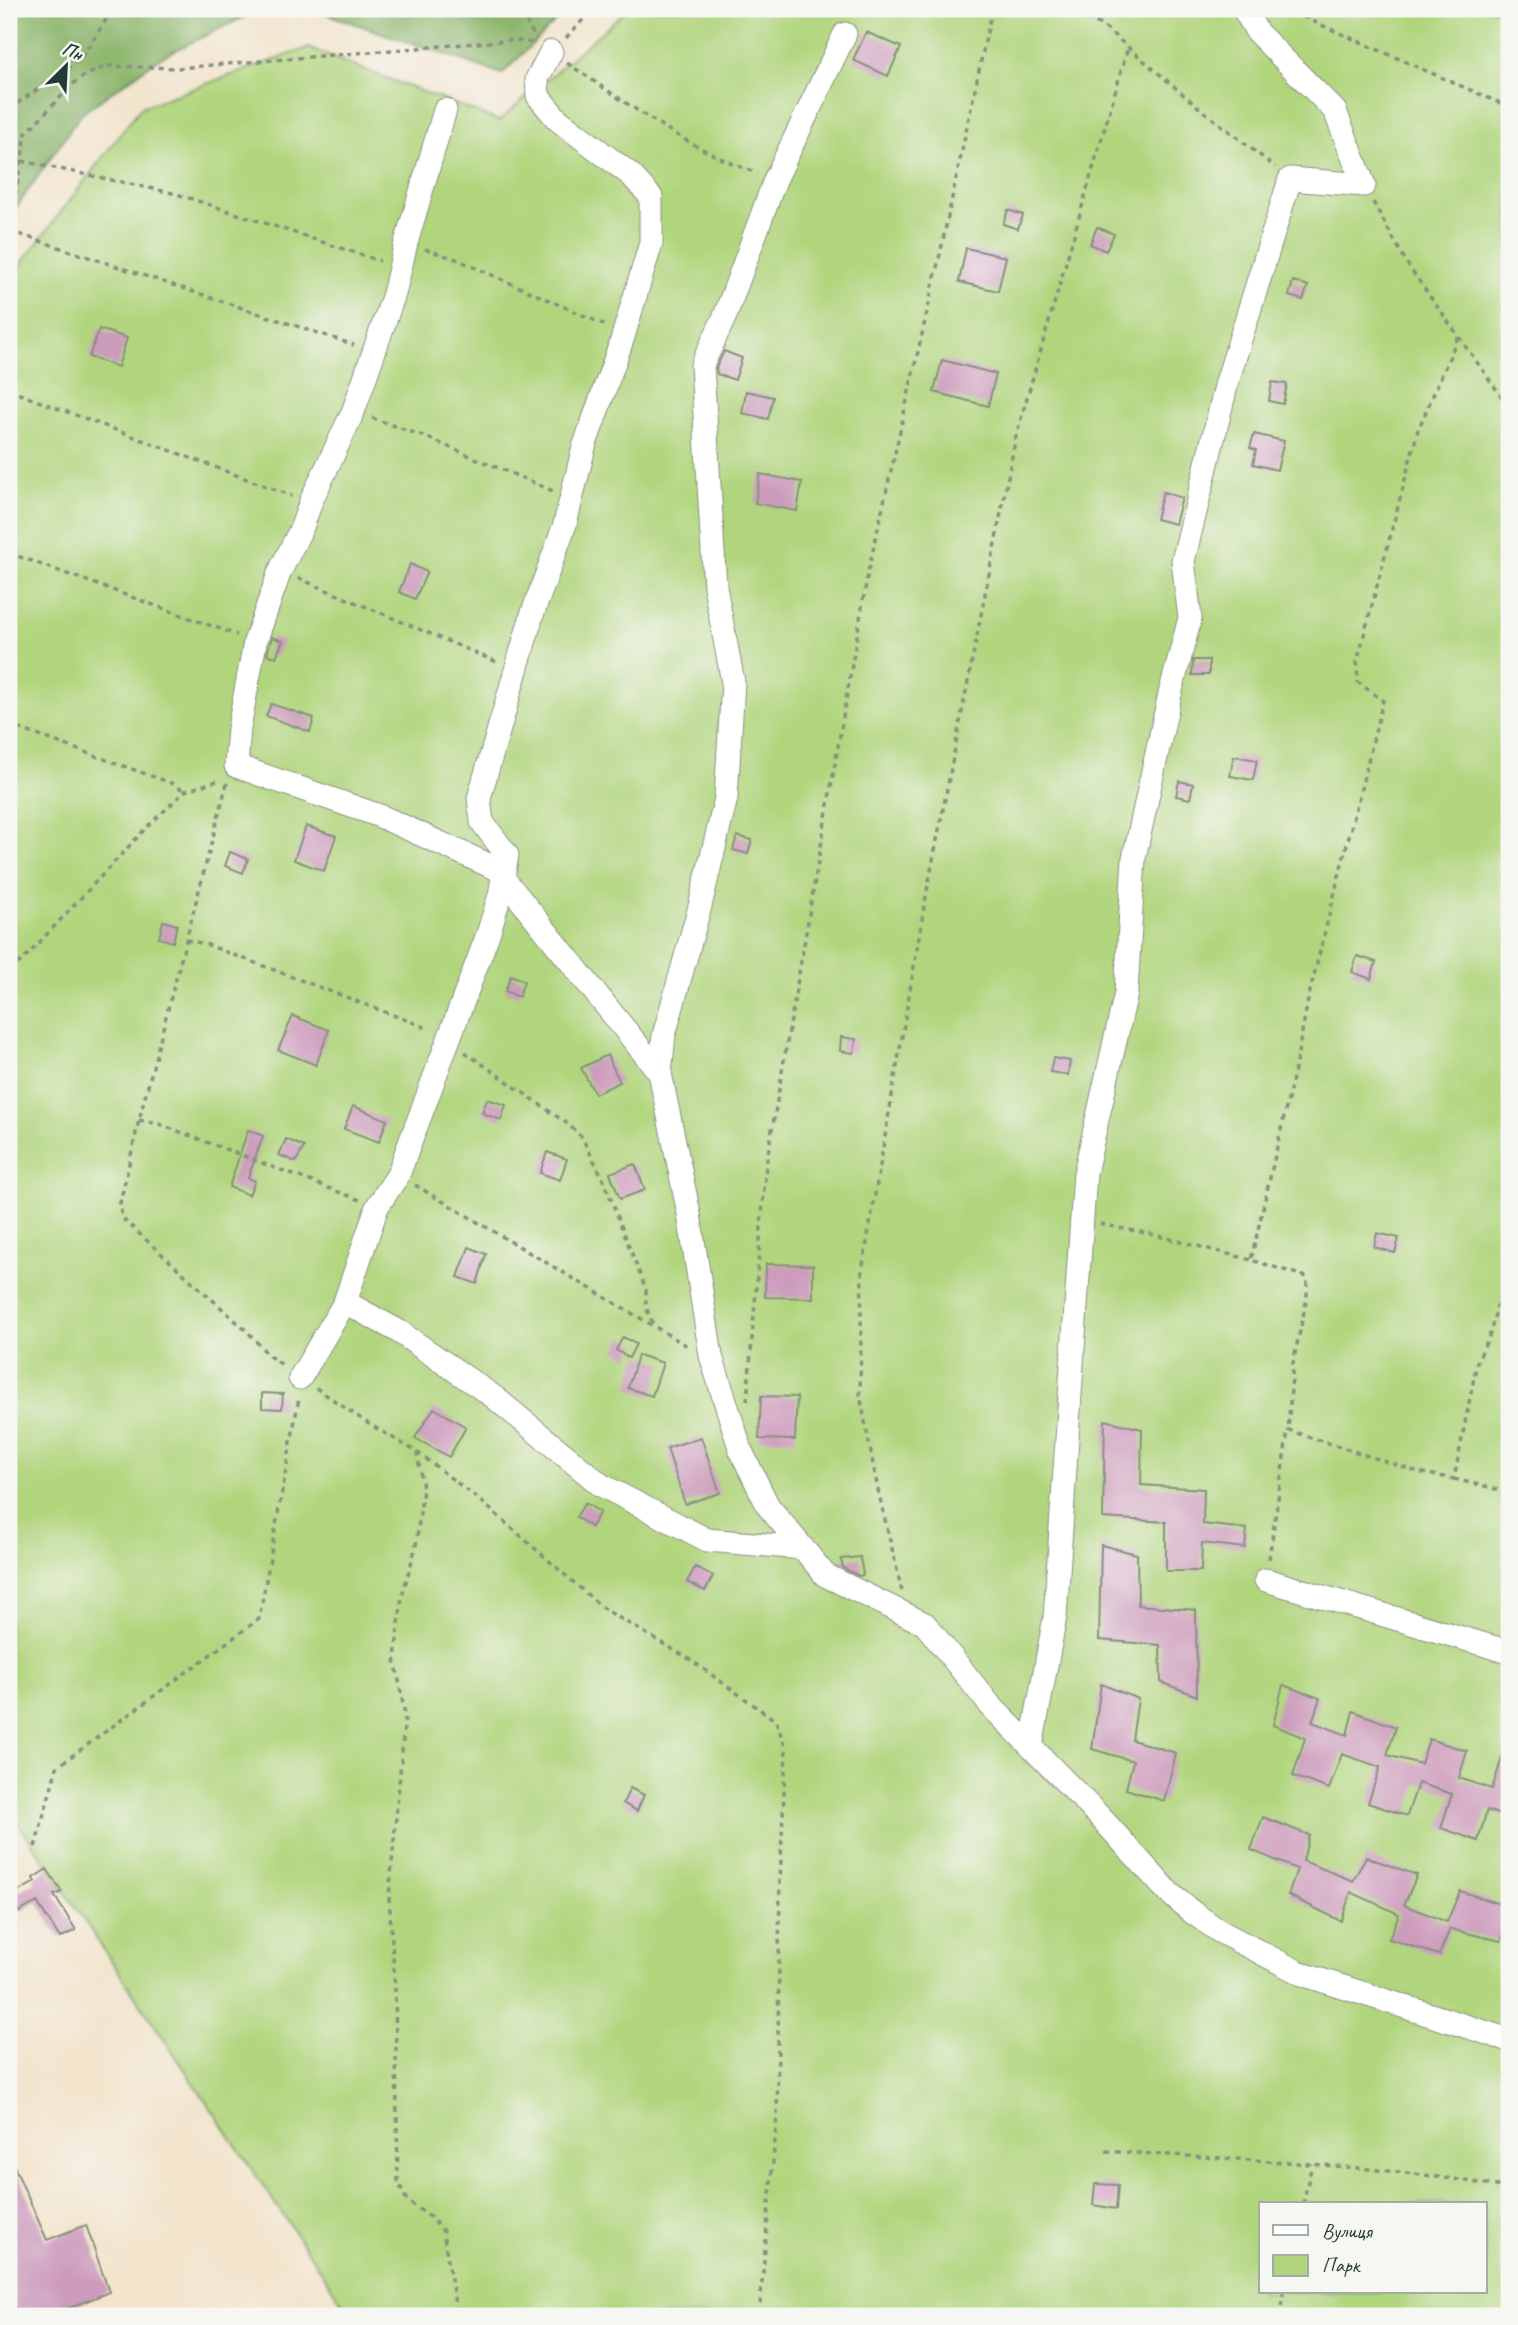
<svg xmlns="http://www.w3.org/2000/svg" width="1518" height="2325" viewBox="0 0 1518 2325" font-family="Caveat,sans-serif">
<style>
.green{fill:#b1d57d;stroke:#688958;stroke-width:2;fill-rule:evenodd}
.forest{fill:#8cb66c;stroke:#567a50;stroke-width:2}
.building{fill:#cd9cbd}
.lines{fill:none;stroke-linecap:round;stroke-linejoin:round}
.minor-casing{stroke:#899080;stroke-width:25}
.path{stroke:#899080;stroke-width:3.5;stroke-dasharray:5 5;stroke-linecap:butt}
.minor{stroke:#fff;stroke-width:23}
</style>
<rect width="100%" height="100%" fill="#f6f6f2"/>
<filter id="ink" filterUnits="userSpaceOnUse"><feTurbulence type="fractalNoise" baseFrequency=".0143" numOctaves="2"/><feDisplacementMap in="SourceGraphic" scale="14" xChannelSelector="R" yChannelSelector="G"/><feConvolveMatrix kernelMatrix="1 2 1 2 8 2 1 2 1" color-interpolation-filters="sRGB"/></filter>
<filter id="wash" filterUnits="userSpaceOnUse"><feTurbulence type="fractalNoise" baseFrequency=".00686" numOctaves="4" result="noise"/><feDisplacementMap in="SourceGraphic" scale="28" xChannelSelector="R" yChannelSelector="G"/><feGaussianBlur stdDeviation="1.57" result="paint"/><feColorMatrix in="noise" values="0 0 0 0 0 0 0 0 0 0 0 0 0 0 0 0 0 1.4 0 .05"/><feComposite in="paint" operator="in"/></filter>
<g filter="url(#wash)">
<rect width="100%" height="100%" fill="#f3e4cc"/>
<path class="green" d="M628 9H1509V2316H351L9 1809V280L141 107 308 48 499 121ZM1261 2204H1485V2292H1261Z"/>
<path class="forest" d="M9 9H568L502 74 324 13 248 15 161 57 81 114 9 218Z"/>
<g id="blocks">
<path class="building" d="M866 32 901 47 888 76 853 60Z
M1008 210 1023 215 1018 229 1003 224Z
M1097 227 1114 234 1106 251 1090 244Z
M966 248 1006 257 998 291 959 282Z
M1293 281 1308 286 1303 300 1289 296Z
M99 329 127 338 118 367 89 357Z
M724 351 742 358 735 380 717 374 716 368Z
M942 360 996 374 988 406 934 392Z
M1272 382 1287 384 1283 404 1269 401Z
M746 391 773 397 768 419 742 413Z
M1254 434 1284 441 1277 470 1253 464 1256 450 1250 448Z
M760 474 802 482 797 511 755 503Z
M1163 492 1182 498 1175 524 1156 519Z
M410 564 427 572 415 599 399 592Z
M272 637 283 641 276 657 267 654Z
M1193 660H1209V675H1192Z
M271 704 314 718 310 732 266 716Z
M1234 756 1257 760 1253 780 1230 776Z
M1179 781 1193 784 1190 799 1176 796Z
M306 826 336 836 324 871 294 860Z
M737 836 752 840 748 854 733 850Z
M230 852 248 859 243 873 225 866Z
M163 921 177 925 173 942 159 938Z
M1357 956 1376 962 1371 979 1352 972Z
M511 975 524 981 519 997 505 991Z
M293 1016 329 1030 316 1065 278 1050Z
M841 1037 856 1039 854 1053 840 1051Z
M607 1055 620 1082 595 1094 581 1068Z
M1053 1058 1070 1061 1068 1075 1050 1072Z
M487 1099 506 1105 501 1120 482 1113Z
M353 1106 387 1120 379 1142 344 1129Z
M248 1130 263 1136 248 1178 255 1181 249 1195 229 1187Z
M286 1139 304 1147 296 1162 279 1155Z
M547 1152 567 1159 560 1180 540 1173Z
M635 1164 645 1190 620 1199 610 1173Z
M1377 1233 1399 1238 1395 1253 1374 1247Z
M469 1247 486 1254 477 1284 458 1277Z
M766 1264 813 1265V1298L765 1297Z
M623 1337 636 1344 629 1358 616 1350Z
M638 1355 663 1363 652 1396 628 1388Z
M262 1393 283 1394 282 1409 262 1408Z
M761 1396 797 1397 795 1440 759 1439Z
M434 1408 466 1427 449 1457 415 1438Z
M1105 1420 1142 1429 1141 1485 1204 1489 1203 1524 1247 1529 1245 1548 1202 1543 1201 1571H1166V1522L1103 1518Z
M701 1437 720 1493 685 1504 667 1448Z
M585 1503 600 1512 591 1527 576 1517Z
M1101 1545 1137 1554 1138 1605 1196 1610 1197 1696 1161 1682 1160 1645 1099 1640Z
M860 1557 863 1575 859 1576 843 1568 841 1559Z
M695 1567 713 1576 705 1591 687 1582Z
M1101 1684 1138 1699 1132 1740 1176 1753 1164 1801 1126 1789 1133 1761 1092 1749Z
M1283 1685 1320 1698 1312 1722 1347 1735 1353 1711 1396 1727 1387 1755 1421 1764 1429 1739 1467 1751 1459 1778 1492 1789 1506 1746 1509 1747V1818L1487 1810 1478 1841 1441 1828 1452 1794 1418 1783 1407 1816 1368 1803 1380 1767 1342 1754 1329 1789 1293 1776 1305 1738 1273 1725Z
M630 1788 644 1795 637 1811 623 1803Z
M1263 1817 1309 1835 1303 1861 1353 1881 1366 1857 1417 1875 1404 1905 1447 1922 1460 1891 1509 1907V1924L1501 1941 1450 1929 1439 1955 1389 1939 1399 1914 1351 1892 1341 1921 1288 1895 1297 1869 1251 1850Z
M47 1869 62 1892 54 1895 76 1930 60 1938 37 1902 19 1912 10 1896 35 1882 33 1878Z
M9 2155 47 2240 86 2225 109 2292 49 2316H33L9 2304Z
M1095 2184 1118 2185 1116 2209 1093 2205Z"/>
</g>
</g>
<g filter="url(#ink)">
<use href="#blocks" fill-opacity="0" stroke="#899080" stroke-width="2"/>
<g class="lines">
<defs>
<path id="minor" d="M845 34 775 180 725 316 702 365 715 587 733 682 726 798 700 906 664 1035 660 1073 689 1214 711 1356 741 1451 768 1506 825 1575 925 1624 990 1705 1102 1819 1169 1893 1192 1912 1219 1931 1302 1974 1509 2040
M551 52 537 79 538 96 557 119 631 175 651 197V243L622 340 584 447 565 524 532 615 479 798 482 822 507 855 500 895 488 934 398 1175 377 1207 345 1302 398 1331 494 1397 601 1485 707 1540 803 1548
M445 110 406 243 394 294 353 412 311 501 302 527 280 571 255 642 239 728 236 766 380 816 504 872
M504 879 660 1073
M300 1378 345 1302
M1266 1580 1509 1652
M1031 1747 1055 1617 1085 1173 1126 993 1134 858 1169 698 1190 618 1183 561 1227 382 1290 179 1364 185 1335 111 1257 32 1244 9"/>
</defs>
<use href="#minor" class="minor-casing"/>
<path class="path" d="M510 9 526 21 536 39
M1069 9 1103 26 1197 106 1275 167
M1285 9 1509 107
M566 38 593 9
M567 63C627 103 688 149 757 173
M9 109 80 60 113 9
M22 161 177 194 380 261
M1373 202 1409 267 1509 407
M10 231 354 345
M9 234 26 133 78 79 106 66 178 68 512 40 534 43
M425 249 456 259 605 325
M1458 337 1418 430 1357 662 1358 682 1383 701 1309 995 1295 1069 1251 1260 1307 1277V1298L1293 1363 1288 1430 1418 1472 1454 1479 1477 1362 1490 1334 1509 1258
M9 390 292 496
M372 418 423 436 553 491
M9 553 237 635
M298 578 497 662
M9 725 171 783 185 791
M227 783 139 1120 120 1203 122 1218 248 1332 269 1356 284 1366
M186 940 205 944 430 1029
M9 970 23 960 146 828 185 791 220 780
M465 1052 565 1122 581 1136 602 1176 646 1290V1307L654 1326
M9 1092 14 1157 9 1219
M139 1120 159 1124 360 1200
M1509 1132 1506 1139 1509 1143
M415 1185 689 1347
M1100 1224 1155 1235 1251 1260
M316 1388 369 1424 417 1452 482 1502 604 1609 691 1660 776 1721 786 1749 780 1881 777 2117 759 2316
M747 1401 766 1165 868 572 939 259 992 9
M417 1452 423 1488 416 1546 402 1596 395 1658 405 1716 389 1897 395 1988 398 2181 407 2201 429 2216 443 2231 457 2316
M1454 1479 1509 1492
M1269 1559 1288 1430
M902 1591 878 1490 860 1395 862 1271 926 896 1016 436 1128 47
M35 1847 57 1767 259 1619 299 1398
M1106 2151C1241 2160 1376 2164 1509 2188
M1303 2204 1312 2164
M1281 2316 1284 2292"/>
<use href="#minor" class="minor"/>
</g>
</g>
<rect width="1518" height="2325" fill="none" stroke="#f6f6f2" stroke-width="35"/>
<rect x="1259" y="2202" width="228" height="91" fill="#f6f6f2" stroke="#a0aca6" stroke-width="2"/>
<rect x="1273" y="2225" width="35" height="10" fill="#ffffff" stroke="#a0aca6" stroke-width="2"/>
<text x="1322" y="2238" font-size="21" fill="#1f3d34">Вулиця</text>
<rect x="1273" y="2255" width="35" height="21" fill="#b1d57d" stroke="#a0aca6" stroke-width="2"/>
<text x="1322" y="2272" font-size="21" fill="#1f3d34">Парк</text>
<g transform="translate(66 66) rotate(24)" stroke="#f6f6f2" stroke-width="5" paint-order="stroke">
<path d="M0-5L12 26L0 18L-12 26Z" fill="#1f3d34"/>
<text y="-10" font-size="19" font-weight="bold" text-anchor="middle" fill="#1f3d34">Пн</text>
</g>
</svg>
